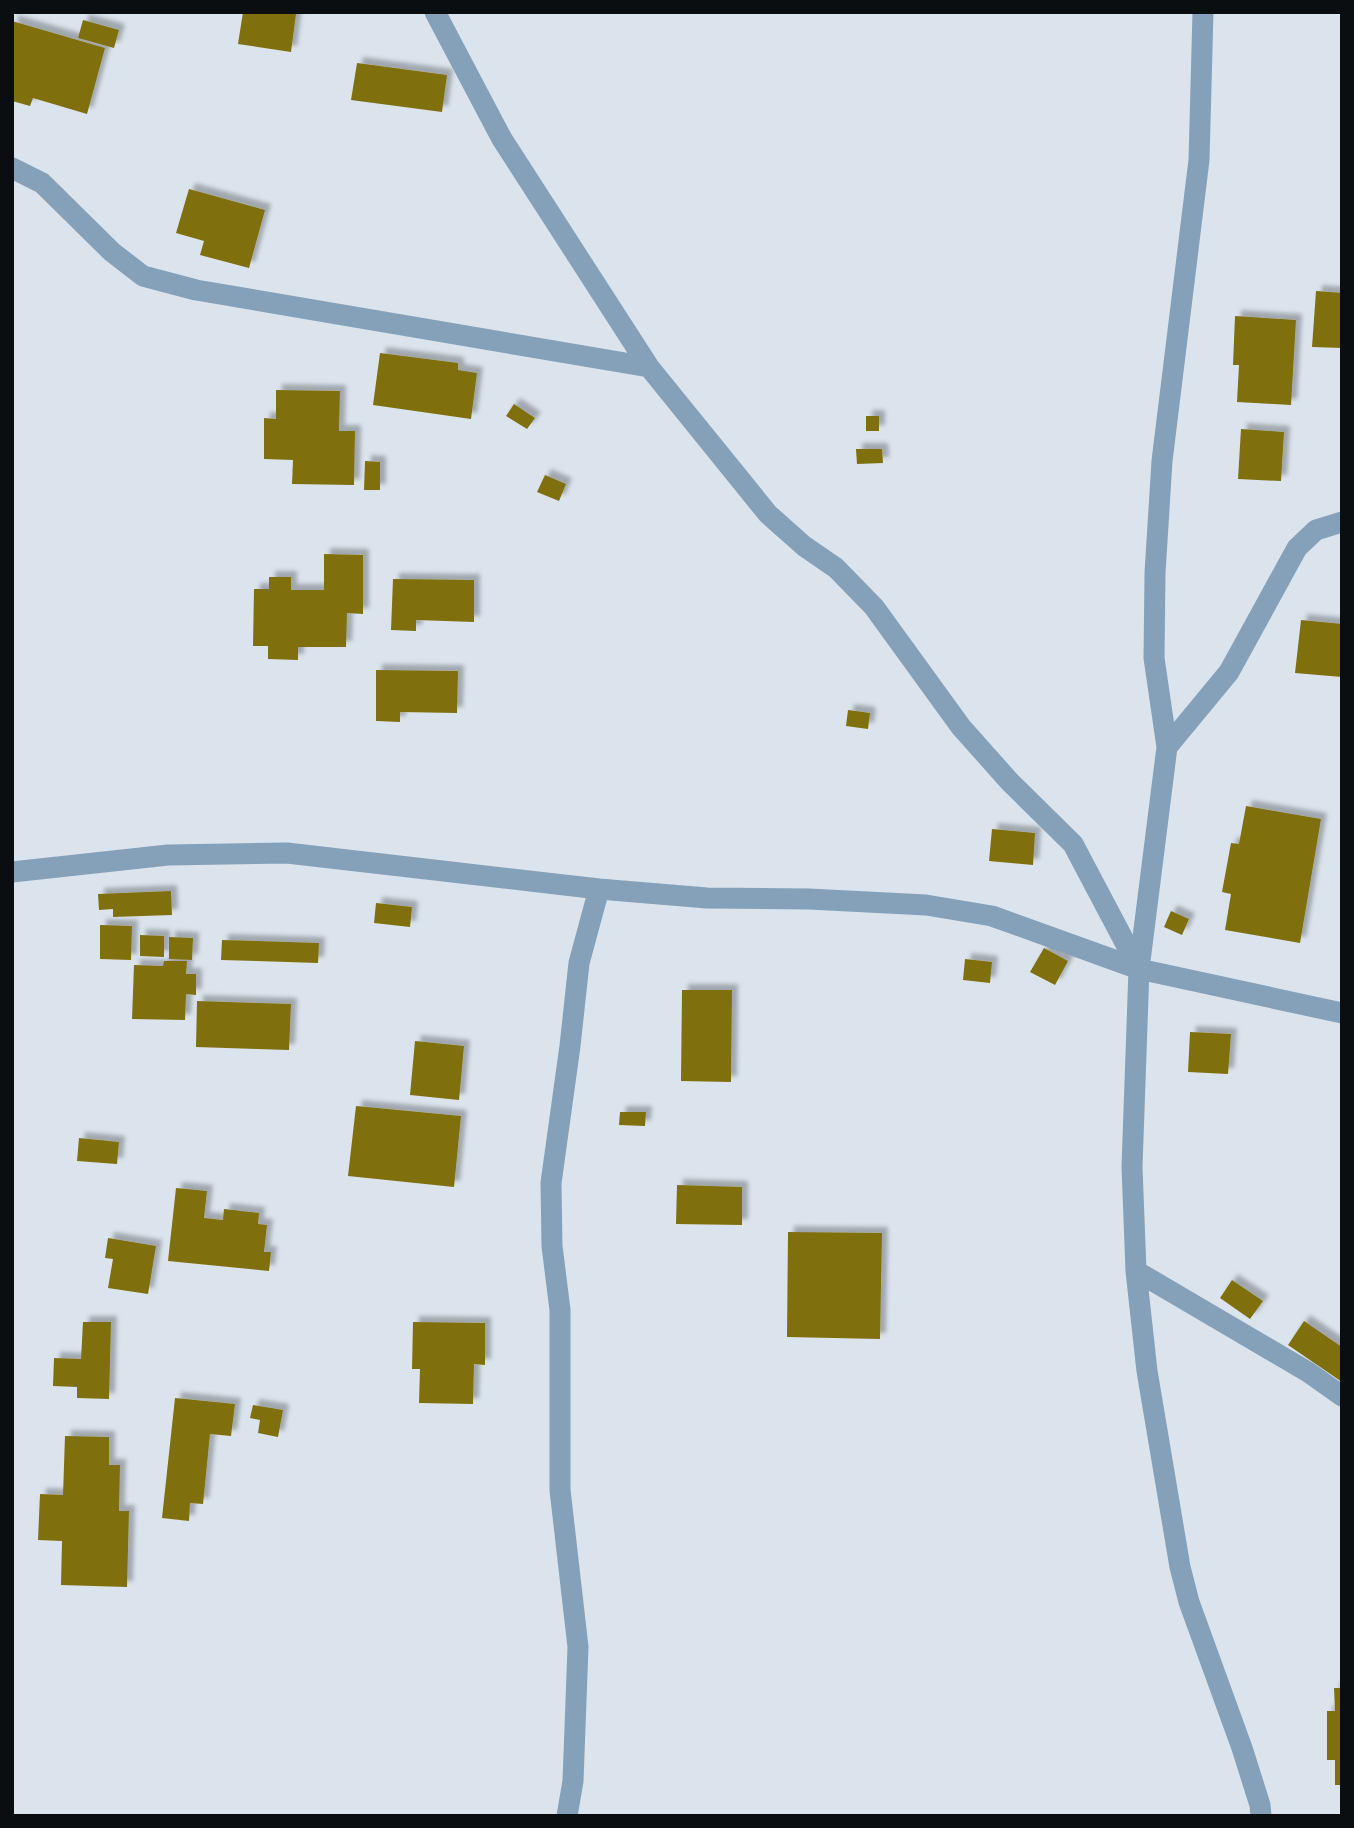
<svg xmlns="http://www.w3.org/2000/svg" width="1354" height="1828" viewBox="0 0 1354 1828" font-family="Arial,sans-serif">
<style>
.building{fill:#806f0d;filter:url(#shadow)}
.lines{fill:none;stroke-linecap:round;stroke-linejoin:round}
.minor{stroke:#85a1ba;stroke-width:21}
</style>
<defs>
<filter id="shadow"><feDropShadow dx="6" dy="-6" stdDeviation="2" flood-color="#0004"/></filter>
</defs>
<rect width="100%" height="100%" fill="#dbe4ed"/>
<path class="building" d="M243 12 296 14 291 52 238 44Z
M83 20 119 30 114 48 78 38Z
M12 21 105 48 87 114 33 98 30 106 12 101Z
M357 63 447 75 442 112 351 100Z
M189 189 265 210 249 268 200 255 204 241 176 233Z
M1316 291 1342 293V348L1312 347Z
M1235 316 1296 320 1291 405 1237 402 1239 365H1233Z
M380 353 458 363V370L477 373 471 419 373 405Z
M276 390 340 391 339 431H355L354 485 292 484 293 460 264 459V418L276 419Z
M514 404 535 418 527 429 506 416Z
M866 416H879V431H866Z
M1241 429 1284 432 1281 481 1238 479Z
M856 449H882L883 463 857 464Z
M365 461 380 462V490H364Z
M545 475 566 484 559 501 537 492Z
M324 554 363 555V614L347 613 346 647H298V660L268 659V646H253L254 589H269V577H291V590H324Z
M393 579 474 580V622L416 620V631L391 630Z
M1301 620 1342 624V677L1295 673Z
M376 670 458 671 457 713 400 712V722L376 721Z
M848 710 870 713 868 729 846 726Z
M1246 806 1321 819 1300 943 1225 930 1231 894 1222 892 1231 843 1239 844Z
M992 829 1035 833 1033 865 989 861Z
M171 891 172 915 113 917V909L99 910 98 894Z
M376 903 412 907 410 927 374 923Z
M1171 911 1189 919 1182 935 1164 927Z
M100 925 132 926 131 960 100 959Z
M140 935 164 936V957L140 956Z
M169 937 193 938 192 960 169 959Z
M222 940 319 943 318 963 221 960Z
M1044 948 1068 961 1055 985 1030 972Z
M965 959 992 962 990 983 963 980Z
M164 961H187L186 974H196V995L186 994 185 1020 132 1019 134 965 163 966Z
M682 990H732L731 1082 681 1081Z
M197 1001 291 1004 289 1050 196 1047Z
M1190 1032 1231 1034 1228 1074 1188 1072Z
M415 1041 464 1046 459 1100 410 1095Z
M356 1106 461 1116 454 1187 348 1176Z
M620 1112H646L645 1126 619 1125Z
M79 1138 119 1142 117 1164 77 1161Z
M677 1185 742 1187V1225L676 1224Z
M176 1188 207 1191 204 1218 223 1220 224 1209 259 1213 258 1224 267 1225 264 1252H271L269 1271 168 1261Z
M788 1232 882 1233 880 1339 787 1337Z
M108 1238 156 1246 148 1294 108 1288 113 1259 105 1258Z
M1232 1280 1263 1301 1250 1319 1220 1298Z
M1304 1321 1342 1347V1382L1288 1345Z
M83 1322H111L109 1399 77 1398V1387L53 1386 54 1358 81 1359Z
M413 1322 485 1323V1365L474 1364 473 1404 419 1403 420 1369H412Z
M175 1398 235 1404 231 1436 210 1434 203 1504 190 1503 189 1521 162 1518Z
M253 1405 283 1410 278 1437 258 1433 260 1420 250 1418Z
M65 1436 109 1437V1465H120L119 1511H129L127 1587 61 1585 62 1541 38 1540 40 1494 63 1495Z
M1334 1688H1342V1785H1335V1760H1327V1711H1335Z"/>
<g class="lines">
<path class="minor" d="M435 12 502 139 649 367 768 514 804 546 836 568 874 607 961 727 1010 782 1073 844 1139 969
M1203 12 1199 160 1162 461 1155 573 1154 658 1167 747 1139 969 1132 1167 1136 1271 1147 1371 1180 1567 1189 1602 1242 1748 1260 1805 1261 1816
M12 168 42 183 112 252 143 276 196 290 649 367
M1167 747 1229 672 1297 548 1316 530 1342 522
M12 872 168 855 287 853 599 889 707 898 809 899 926 905 992 916 1139 969 1342 1013
M1136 1271 1308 1372 1342 1396
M567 1816 573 1781 578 1647 560 1490V1310L552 1246 551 1183 570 1046 579 963 599 889"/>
</g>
<rect width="1354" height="1828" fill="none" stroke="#0b0e10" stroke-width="28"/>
</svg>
